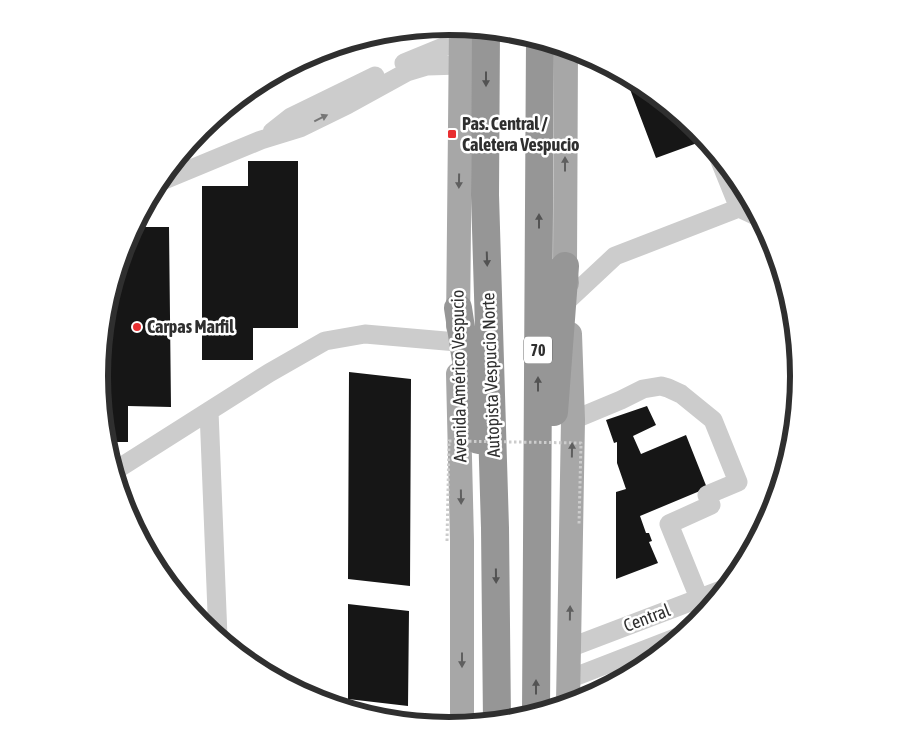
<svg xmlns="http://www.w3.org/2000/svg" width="897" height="752" viewBox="0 0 897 752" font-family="'Asap Condensed',sans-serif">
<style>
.building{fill:#161616}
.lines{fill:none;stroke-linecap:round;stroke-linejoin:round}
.minor{stroke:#ccc;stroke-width:19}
.major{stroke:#a7a7a7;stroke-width:24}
.highway{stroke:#969696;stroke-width:28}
.path-bridge{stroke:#ccc;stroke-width:3;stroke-dasharray:2.5 2.5;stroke-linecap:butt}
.oneway{fill:#535353}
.oneway2{fill:#767676}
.oneway3{fill:#5f5f5f}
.poi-dot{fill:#e82f31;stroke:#fff;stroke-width:2}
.labels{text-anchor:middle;stroke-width:5;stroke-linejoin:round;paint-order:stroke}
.shield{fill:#fff;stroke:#6d6d6d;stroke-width:1}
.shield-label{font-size:16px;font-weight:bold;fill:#2f2f2f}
.poi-label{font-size:18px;font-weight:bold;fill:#2f2f2f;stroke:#fff;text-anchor:start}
.street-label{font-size:18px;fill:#2f2f2f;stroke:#fff}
.rim{fill:none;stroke:#2f2f2f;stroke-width:6}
</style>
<rect width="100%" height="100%" fill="#fff"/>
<path class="building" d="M291 65 294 71 224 110 254 85Z
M625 76 643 85 694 127 700 142 656 158Z
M248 161H298V328H253V360H202V186H248Z
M134 227H169L171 407 128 406V442H105L99 376 106 307 125 242Z
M349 372 411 379 410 586 348 579Z
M647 406 656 425 633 436 641 454 686 435 707 488 640 516 646 533H649L652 541 649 542 658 563 616 579V492L626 489 617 463V442L614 443 606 420Z
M348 604 409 611 408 706 348 699Z"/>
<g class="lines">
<path class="minor" d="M404 63 443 47 461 43
M272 132 291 117 375 76
M718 156 739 208
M157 183 261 140 300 128 347 105 407 72 427 66 460 65
M569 299 615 256 739 208 758 217
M209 411 218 637
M573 420 621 400 643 389 661 386 668 388 681 394 713 420 738 482 707 495 711 505 669 524 699 598
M114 474 116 470 269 373 325 341 365 334 457 342
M569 648 724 589
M569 679 680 636"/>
<path class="major" d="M566 48 565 266 567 283
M458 326 461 27
M458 374 462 541V724
M568 703 573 420 570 334"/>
<path class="highway" d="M486 30 485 195 495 528 497 721
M458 308 478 440
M554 412 565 266
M536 713 540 40"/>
<path class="path-bridge" d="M447 541 449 441 581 443 579 525"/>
</g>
<defs><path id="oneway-solid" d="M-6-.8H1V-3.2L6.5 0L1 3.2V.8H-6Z" transform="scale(1.25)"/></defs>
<g class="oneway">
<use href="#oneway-solid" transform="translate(486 79) rotate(90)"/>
<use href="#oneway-solid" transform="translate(539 221) rotate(-90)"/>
<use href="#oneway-solid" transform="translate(487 259) rotate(88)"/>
<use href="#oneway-solid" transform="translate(538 384) rotate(-90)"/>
<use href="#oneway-solid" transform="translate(496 576) rotate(89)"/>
<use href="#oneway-solid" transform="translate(536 687) rotate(-90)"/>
</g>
<use class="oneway2" href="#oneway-solid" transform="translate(321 118) rotate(-26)"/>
<g class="oneway3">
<use href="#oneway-solid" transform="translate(565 164) rotate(-90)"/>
<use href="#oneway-solid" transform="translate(459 181) rotate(91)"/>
<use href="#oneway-solid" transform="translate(572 450) rotate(-89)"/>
<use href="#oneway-solid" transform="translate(461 497) rotate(89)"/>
<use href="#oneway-solid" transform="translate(570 613) rotate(-89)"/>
<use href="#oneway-solid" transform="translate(462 660) rotate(90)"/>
</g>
<g class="poi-dot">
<rect x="447" y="129" width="10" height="10" rx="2.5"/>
<circle cx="137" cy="327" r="5"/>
</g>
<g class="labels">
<rect class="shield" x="524" y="336.5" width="28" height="27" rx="4"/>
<g class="shield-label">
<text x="538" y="356">70</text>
</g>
<g class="poi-label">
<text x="462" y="130">Pas. Central /<tspan x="462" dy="21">Caletera Vespucio</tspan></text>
<text x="147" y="333">Carpas Marfil</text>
</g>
<g class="street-label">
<text transform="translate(491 375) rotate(-92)" y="6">Autopista Vespucio Norte</text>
<text transform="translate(459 376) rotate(-91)" y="6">Avenida Américo Vespucio</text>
<text transform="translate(647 618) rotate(-21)" y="6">Central</text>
</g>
</g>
<path d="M0 0H897V752H0ZM108 376a341 341 0 1 1 682 0a341 341 0 1 1-682 0Z" fill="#fff" fill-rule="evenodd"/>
<path class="rim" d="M108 376a341 341 0 1 1 682 0a341 341 0 1 1-682 0Z"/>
</svg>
